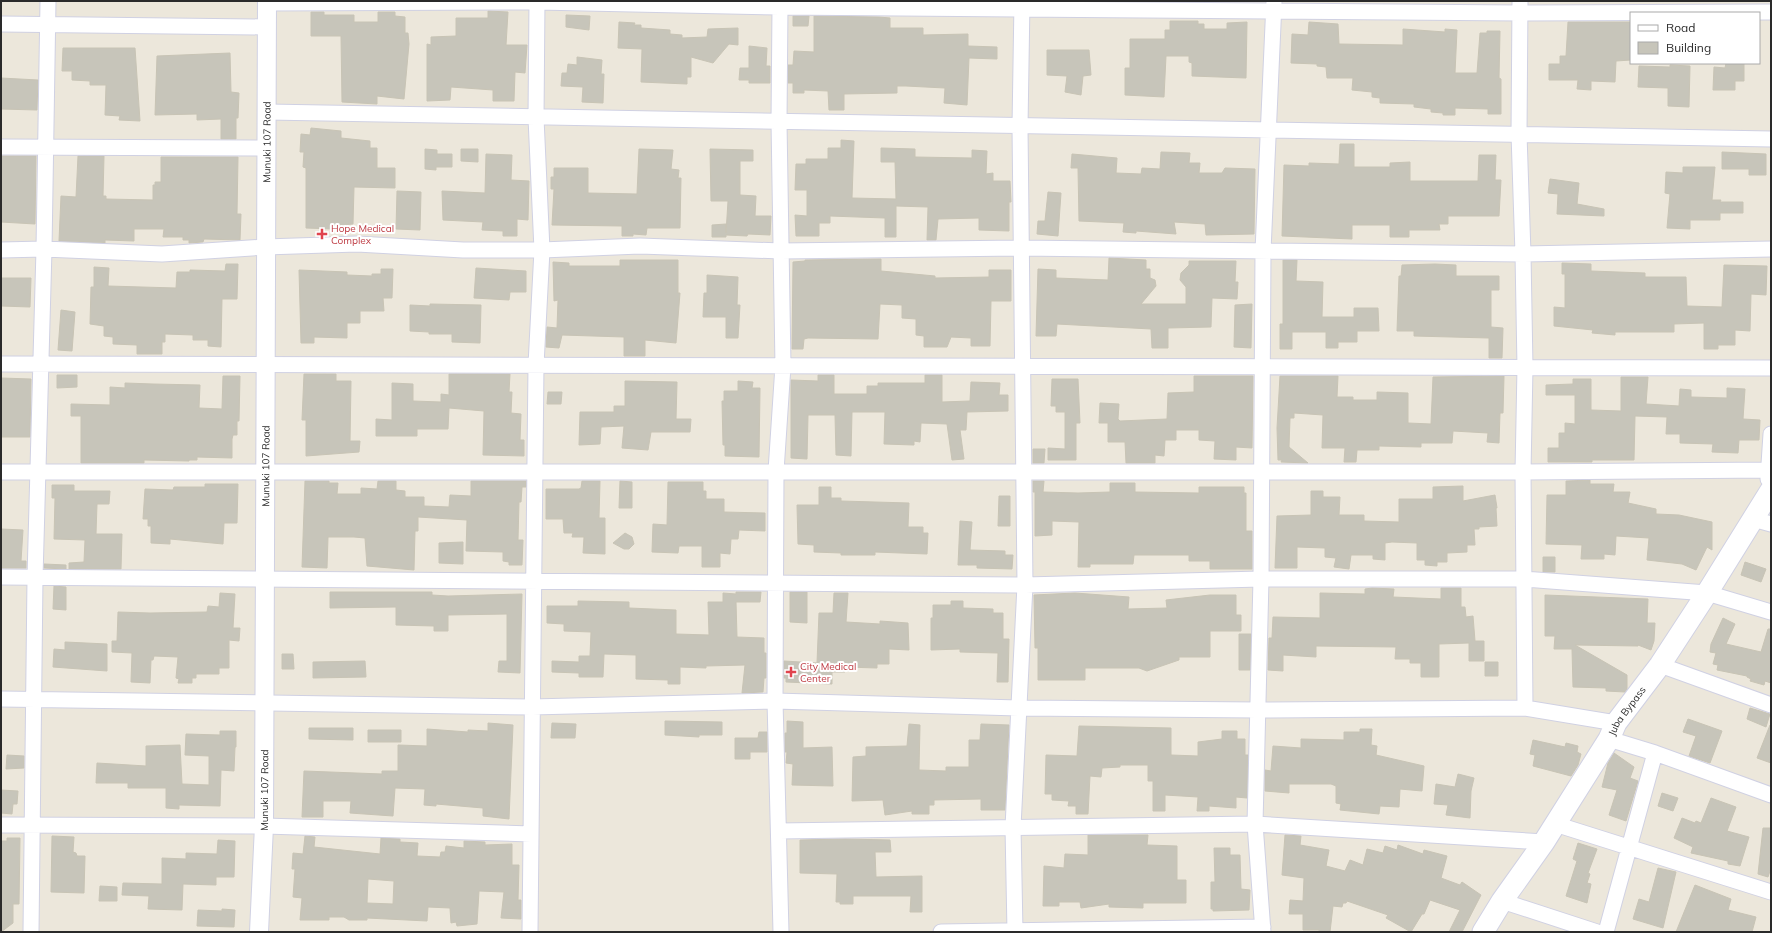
<svg xmlns="http://www.w3.org/2000/svg" width="1772" height="933" viewBox="0 0 1772 933" font-family="Mulish,sans-serif">
<style>
.building{fill:#c7c5ba;stroke:#c8c4b5;fill-rule:evenodd}
.lines{fill:none;stroke-linecap:round;stroke-linejoin:round}
.minor-casing{stroke:#d0d1e3;stroke-width:17}
.tertiary-casing{stroke:#d0d1e3;stroke-width:20}
.secondary-casing{stroke:#d0d1e3;stroke-width:23}
.minor{stroke:#fff;stroke-width:15}
.tertiary{stroke:#fff;stroke-width:18}
.secondary{stroke:#fff;stroke-width:21}
.health-dot{fill:#e0444e;stroke:#fff;stroke-width:1.5}
.labels{text-anchor:middle;stroke-width:4;stroke-linejoin:round;paint-order:stroke}
.street-label{font-size:10px;fill:#2a2a2a;stroke:#fff}
.health-label{font-size:10px;fill:#be3a42;stroke:#fff;text-anchor:start}
</style>
<rect width="100%" height="100%" fill="#ece7db"/>
<path class="building" d="M488 11 508 12 506 45H527L525 73 515 72 514 101H493V90L451 87 450 100 427 101V44L431 45V37L456 36V18H488Z
M311 12H324V15H354V22H378V12H395V16L405 17V33H408L409 44 404 99 377 96V104L342 102 341 36H311Z
M566 15 590 16 589 30 566 27Z
M793 16H809L808 26H793Z
M814 16 879 17 890 18V28H923V35L968 34V46L997 47V59L969 58 967 105 944 103 945 88 906 86H897V93L844 94V110H829L828 91 804 90V93H793V83H788V65H793L794 51 814 52Z
M1170 21H1198V24H1204V29H1227V23L1247 22 1246 78 1192 76V63L1189 62V56H1166L1164 97 1125 95V68H1130V39H1165V30H1170Z
M619 22 635 23 634 25H641V28L670 30V34L682 35V38L707 37 708 29 738 28V45L729 44 713 63 691 57V77H687V84L641 82 642 49 618 48Z
M1309 22 1338 24 1339 44 1403 45V29L1445 32V29L1457 30 1455 73H1477L1480 33H1487V31H1500L1499 78 1501 79V114H1488V109L1455 108V115H1443V113L1431 112V109L1414 107V104L1380 103V98L1372 97V92L1352 90 1353 78H1327L1326 67 1317 66V64L1291 63 1292 34 1308 35Z
M1568 22H1631V60L1616 61 1615 82 1591 81V90L1577 89 1578 80H1549V64H1560V56H1566Z
M749 46 767 48 766 66H770V83H749V80H739L740 68H749Z
M63 48H135L140 121 119 120 120 116 105 115 106 85H90V81L72 80V71H62Z
M1047 50H1089L1091 75 1083 76 1081 95 1065 92 1067 76 1047 75Z
M230 53 231 92 239 93 238 118H236V139H221V119L197 120V114L155 115 157 56Z
M577 57 602 60 601 74H604L603 103 582 102 583 87 561 86 562 73H567L568 64 577 65Z
M1726 63 1744 64V81H1735V90H1713L1714 67 1725 68Z
M1670 65 1690 66 1689 107 1668 106V88L1638 87 1639 66 1670 67Z
M1 78 38 80 37 110 1 109Z
M311 128 341 131V138L370 141V148H377V168H395V188L354 187 353 224 332 226V229L306 228V168L303 167 304 152H300L301 134 310 135Z
M841 140 854 141 852 198 896 199 895 162H881V148L915 149V157L972 158V150L987 151 986 174 993 173V181H1010L1011 202H1009V231L979 230V218L938 219 936 240H927L928 207 896 206V237H885V218L830 216V223H819V236H796L795 215 807 216V190H795L796 164H806V159H828V148H841Z
M1340 144H1354V167H1390V163L1410 162V181H1478L1479 155H1496L1495 180H1501L1499 216H1448V224H1439L1440 230H1409V237H1390V225H1352V239L1282 236 1284 165 1309 166V163L1339 164Z
M425 149 437 150V154H452V167H436V170L425 169Z
M461 149H478V162L461 161Z
M639 149 673 150 671 169 679 170 678 178H681L680 228H647L646 235 633 234V236H622V226L552 225 554 189H551V177H554V168H588V193L637 194Z
M710 149 753 150V161H740V195L756 196 755 216H771L770 235 748 234 747 236 726 235V237H712V225L726 224V233L728 201H711Z
M1161 152 1190 153 1189 163H1200L1199 173H1222L1225 168 1255 169 1254 234 1206 235 1205 224 1174 222 1176 234 1136 231V233L1123 232 1124 223 1079 221 1078 168H1071L1072 154 1117 158 1116 173 1141 174 1142 168 1160 169Z
M1722 152 1766 154V175H1749V169H1722Z
M486 154 512 155 511 180 529 181 528 220 517 219V236H503V231L482 230 483 222 443 220 442 191 485 193Z
M1 156H36L35 224 1 222Z
M78 156H104L103 196H106V199L153 200V185H155V182H161V157H238L237 214H241L240 240 204 239 203 242 189 243V240H183V237H163L164 229H134V241L105 240V243L59 241 61 196 76 197Z
M1683 167H1715L1712 200H1721L1720 202H1743V213H1720V220H1690V229L1667 228 1670 194 1665 193 1666 172 1683 173Z
M1550 179 1579 183 1577 204 1604 209V216L1557 214 1558 194 1548 193Z
M397 191 421 192 420 230 396 229Z
M1048 192 1061 193 1058 236 1037 234 1038 221H1045Z
M1109 258 1146 260V269H1150V278L1155 280 1156 286 1141 304H1186V287L1180 280 1181 273 1189 265V261H1236L1235 282H1238L1237 299 1212 298 1211 327 1168 328V348H1152L1151 329 1057 324 1056 336H1036L1038 269 1056 270V278L1108 280Z
M881 259V271L935 276V278L989 277V270H1011V301H991L990 346H971V338L951 337 947 347H924V336L916 335V319L902 318V305L880 304 878 339 808 338 804 339 803 349H792L793 262 805 261V260Z
M620 260H678V293H680L676 343 645 340V356H624V337L562 335 559 348 546 347 547 327 557 328 558 300 554 301 553 262 569 263V266H620Z
M1283 260H1297L1296 281 1323 282 1322 317H1354V308H1378L1379 331H1357V342H1338V348H1326V332H1292V349H1280V324H1283Z
M1562 263 1591 264V271L1645 273V277H1686L1687 306 1722 307 1724 265 1767 266 1766 295 1751 294 1750 331 1735 330V345H1718V349H1704V323L1674 324V332H1615V335L1592 333 1593 330 1554 326V307L1565 308V274H1562Z
M226 264H238L237 299H222L221 347 208 346V340H193V335L165 334V342H162V354H137V345L113 344V337L104 336V326L90 324 91 287H94V267L109 268 108 286 176 288 177 272H190V270L225 271Z
M1435 264 1456 265V276H1499V290H1491V327L1503 328 1502 358H1489V338L1414 336V331H1397L1399 276H1401L1402 265Z
M476 268 526 271V292H510L509 300 474 298Z
M381 269H393L392 298H383L384 311H360V323H347V338L314 337V343H301L299 270 347 272V275L372 276V274H381Z
M707 275 738 277 737 305H740L738 338H726V317H703L704 293H707Z
M1 278H31L30 307 1 306Z
M430 304 481 305 480 343 452 342V334H429V332L410 331V305L430 306Z
M1252 304 1251 348 1234 347 1235 305Z
M61 310 75 312 72 351 58 350Z
M304 374H336V381H351L350 441H360L359 452 306 456V420H302Z
M449 374H510L509 392H512L511 413 521 414 520 440H524V456L483 455 484 411 449 408 448 429H417V436H376V419L392 420V383L413 384V401L441 402V394L449 395Z
M57 375H77V387L57 388Z
M818 375H834V394H867V386H878V383H925V375H942V402L970 401 971 382 1000 383 999 395H1008V411L967 412 966 430H960L964 459 952 460 947 424 921 423 920 442 914 441V445L884 444 885 412H852L851 456 836 455 835 415H808L807 459 791 458V380L818 381Z
M223 376H240L239 421H237V435H233L232 439V458L197 457V460H189V461L144 460V463H81V416H71V404L110 405V387L125 388V383L153 384 200 385 199 408 222 409Z
M1194 376H1253L1252 448 1236 447V460L1214 459 1215 441 1199 440V430H1176V440H1165L1164 456 1155 455V463H1126L1125 442H1108V423H1099L1100 403 1119 404 1118 419 1120 421 1167 419 1168 393 1194 392Z
M1280 376H1338L1337 397H1353V400H1377V392L1408 393V423L1431 424 1433 377 1504 376 1503 413H1500L1499 443 1487 442 1488 433 1453 431 1452 443H1421V447L1379 446V450H1357L1356 462H1344L1345 448H1322L1323 415 1294 413V418H1290L1289 447 1308 463 1281 462 1282 460H1278L1277 428Z
M1621 377H1648L1646 404 1679 406 1680 389 1691 390V397L1727 398V388L1745 389 1743 419 1760 420 1759 440H1739L1738 453 1712 452 1713 444 1680 443V434H1666L1667 417 1635 416 1634 460H1592V462H1548V448H1559V433H1565V423L1575 424V395H1546V385L1573 384V379H1591V410L1621 411Z
M1 378 31 379 30 437H1Z
M1052 379H1078L1080 423H1076V460H1048V448L1065 449V412H1056V406H1051Z
M625 381 677 382 676 419H691L690 432H651L648 450 622 448 624 426 601 427 600 444 579 445 580 412H614V406H625Z
M738 381 753 382 752 388H760L759 457 725 456V445H723L722 401H724V391H738Z
M548 392H562L561 404H547Z
M1033 449H1045L1044 463H1033Z
M1590 480V484H1614L1613 492H1630L1628 503 1656 509V514L1679 515 1712 522V550L1707 547 1696 570 1682 564 1647 560 1649 538 1616 536 1615 555 1604 554V559H1581L1582 545 1546 544 1547 495H1566V481Z
M305 481H329V483H338L337 494H361V488L377 489 378 481H396V490L405 491V497H424V506L449 507 450 495 471 496V481H526V487H522L521 502H519L518 540H523L522 565H509V562L503 561V552L466 551 467 520 418 517V531H415L414 570 367 566 365 538 354 537H328L327 568 302 567Z
M582 481H600L599 518H605V554L583 553 584 537H572L573 533H564L563 519H546V489H579L581 488Z
M620 481 632 482V508H619Z
M1033 481H1044L1043 492 1078 493 1110 492V483H1135V492L1199 493V487H1244V493H1246V531H1252V569H1210V561H1189V555H1134L1133 564H1090V567H1078L1079 522 1052 521V535L1035 536V492H1033Z
M668 482H703V491H706V499H724V512L765 513V531L739 530 738 539H731L730 554 720 553V567H702V546H679L678 553 652 552 653 524 667 525Z
M205 484H238L237 523H224L223 544 170 539V544L151 543V526H148V519H143L145 489 173 490 174 487H205Z
M52 485H74V491H110L109 504H97L96 534H122L121 569H69V563L84 562 85 540 54 539 55 498H52Z
M1463 486V501L1495 495 1497 508H1496L1497 526 1479 527V529H1474L1475 545H1467V552L1447 553V562H1437V566L1425 565V560H1417V543L1392 542 1385 543V560L1373 559V555H1351L1349 569 1334 567 1336 558 1325 557V548L1297 547V568H1275L1277 516 1311 515V491H1323V497H1340L1339 515H1364V521L1399 522V499H1433V487Z
M819 487H831V498H841V501L909 503 908 527H923V533H928L927 554 875 552V555H841V553L814 552V545L798 544 797 505H819Z
M999 496H1010V526H998Z
M960 521 972 522 970 550 1005 551V555H1013L1012 569 977 568V565H958Z
M1 529 23 530 21 561H26V568H1Z
M625 533 632 537 634 544 629 549H624L613 543Z
M463 542V564L439 563V543Z
M1543 557H1555V572H1543Z
M1745 562 1766 569 1761 582 1741 575Z
M44 564 66 565V569L44 568Z
M54 586 66 587V610L53 609Z
M1372 588 1394 589 1393 597 1441 599V588H1461V607H1465L1466 617 1473 616 1475 641H1484V661H1469V643L1439 644V677H1421V663H1410V659H1395L1396 647 1316 646V657L1283 655V671L1268 670 1269 638H1272L1273 617 1320 618V593L1365 594V589Z
M330 592H432V595L448 596 522 594 520 673 498 672 499 661H507V614L448 615V631H434V626L396 625V607L330 608Z
M736 592H761L760 602H736L737 637 764 638V653H766V678H764L763 692 742 693 745 665 706 666V668L680 667V684H668V680L636 679V655L604 654 603 677H579V673L552 672V661L579 662V656H590L591 632 564 631V624L547 623V606H578V601L629 602V608L676 610V634L709 635 708 602H723V593L736 594Z
M790 592H807V623L790 622Z
M220 593 235 594 233 628H240L239 641 229 640V668H219V674H196V678H192V683H178L179 679 176 678 178 657 154 656 153 660H151L150 683 131 682 132 653 112 652V641H117L118 612 150 613 207 612 208 606 219 607Z
M834 593H848L846 622 880 624V621L908 623 909 650 889 649V664H877V668L846 667 845 672H832V684L786 682V678H784V661L817 663 819 613H833Z
M1075 593 1129 597 1128 609 1167 608 1166 600 1210 595H1236V615H1241V631H1210V657H1179V660L1147 671 1139 668H1085V680H1038V648H1035L1034 595Z
M1545 595 1648 599 1647 623H1655L1654 641 1651 650 1638 645V646L1575 645 1627 675V689L1625 692 1606 691V688L1573 687 1572 649H1554L1555 636H1545Z
M951 601H963V608L993 609V613H1003V639H1009L1008 682H997L998 653 960 652V649L931 650V618H933V605H951Z
M1723 618 1735 624 1726 644 1761 652 1768 629H1771V683L1765 681 1764 685 1750 681 1751 679 1747 677V676L1717 670 1718 665 1713 664 1716 653 1710 652 1711 644Z
M1239 634H1251L1250 670H1239Z
M65 642 107 644V671L53 667 54 649 65 650Z
M282 654H293L294 669H282Z
M365 661 366 677 313 678V662Z
M1485 662H1498V676H1485Z
M1750 708 1770 714 1766 727 1747 719Z
M1688 719 1722 731 1710 763 1689 756 1696 736 1683 732Z
M665 721 722 722V735H699V737L665 735Z
M787 721 803 722V748L832 747 833 786 792 785 793 764 786 763 787 752H785V733H787Z
M488 723 513 725 509 819 483 816V808L436 804V806L424 805 425 789 395 788 393 816 350 813 351 801H323V817H302L304 771 382 774V771H398V745L427 746V729L468 732V730L488 731Z
M552 723 576 724 575 738H551Z
M909 724 920 725 919 770 946 771V767H969V740H980L981 724 1009 725 1005 810H981V799L934 800V805H929V814H912V811L885 815 883 800 852 801 853 757 866 756V747L907 746Z
M1770 725H1771V763L1757 758Z
M1079 726 1171 728V755L1198 756V742L1222 739V731H1237V739H1245V755H1248L1247 798 1236 797V808L1209 806V811H1197L1198 797 1165 795V811H1153V781H1148V765H1120V767L1102 768 1101 777 1090 776 1088 814H1076V806H1068L1069 801 1052 800V794H1045L1046 755 1077 756Z
M309 728H353V740L309 739Z
M1360 729H1372L1371 745 1377 746 1376 755 1424 766 1422 791 1400 789 1399 807 1380 806 1379 814 1340 810 1341 804 1336 803V786L1331 784H1289V793L1265 791V770L1271 771 1273 746 1301 748V739L1344 740V732H1360Z
M368 730H401V742H368Z
M220 731H236V747H235L234 771 221 770 220 806 179 805V809L166 808V788H128V783H96L97 763 146 766V746L180 745 182 784 209 785V756L185 755 186 734 220 735Z
M759 732H767V752H750V759H735V738H758Z
M1533 740 1565 747 1566 743 1578 746 1577 752 1581 754 1578 765 1571 776 1533 766 1535 755 1530 754Z
M1614 753 1634 767 1630 778 1638 781 1626 821 1609 815 1617 790 1602 787 1608 763Z
M7 755 24 756V768L6 769Z
M1458 774 1474 778 1471 791 1470 818 1446 815 1448 805 1434 804 1436 784 1455 787Z
M1 790 18 791 17 804H13L12 814 1 813Z
M1662 793 1678 798 1673 811 1658 806Z
M1711 798 1736 807 1727 831 1749 837 1740 866 1728 864V861L1691 853 1693 847 1674 838 1682 818 1695 823 1696 821 1701 823Z
M1763 828H1771V868L1768 877 1758 874Z
M1088 835H1148L1147 845 1177 846V880H1186V903H1143V908L1109 907V904L1081 908 1080 902H1059V906H1043L1044 866 1064 868 1065 854 1088 855Z
M1285 835 1301 836 1300 845 1329 850 1326 866 1345 871 1350 860 1363 865 1367 849 1383 853 1385 846 1397 850 1398 845 1423 854 1424 850 1447 856 1441 878 1460 885 1462 882 1481 895 1462 932H1449L1460 910 1430 900 1424 914H1422L1411 932 1386 918 1388 915 1347 901 1346 903H1343L1342 907 1333 906 1330 932H1319V930H1303V914H1289L1290 900 1303 901 1304 878 1282 875Z
M52 836 74 837 73 852 76 853 77 856H85L84 893 51 892Z
M305 836 315 837 314 847 380 854 381 838 400 839V842L418 843 417 856 440 857 441 852H445L446 846 464 848V841L485 842V845L512 844V865H519L518 900H521V919L501 918 504 892 479 891 477 924 457 926 456 922 451 923 450 908 428 907 427 921 367 918V920H349L344 917H329V920H300L302 898 293 897 295 869H292L293 853 303 854ZM368 879 394 881 393 904 367 903Z
M7 838H20L19 904H13V923L1 932V841H7Z
M845 839 890 840 891 852H875L876 877 922 876V912H910L911 896H853V904H840V902H836L837 874 800 873V840Z
M218 840 235 841 234 877H216V885L183 884 182 910 148 909 149 896 122 895 123 883 162 884V858L186 859V853L217 854Z
M1578 843 1597 849 1588 873 1590 874 1587 883 1591 884 1587 903 1566 896 1577 861 1573 859Z
M1214 848H1230V855H1240L1241 889 1250 890 1249 910 1213 911V909H1211V882H1215Z
M1658 868 1676 872 1663 928 1633 919 1639 899 1649 902Z
M1695 885 1731 899 1728 910 1756 917 1752 932H1676Z
M100 886 117 887V901H99Z
M222 909 235 910 234 927 197 926 198 910 222 911Z"/>
<g class="lines">
<defs>
<path id="minor" d="M1520 1 1519 134 1523 254 1525 367 1523 472 1525 708
M267 3 537 2 780 7 1520 13 1771 12
M780 7 779 122 783 366 776 471 775 701 781 932
M1 24 267 27
M267 112 1771 139
M1 147 267 148
M1 250 44 249 162 254 265 247 357 244 463 250H542L640 246 781 251 1020 248 1523 254 1771 249
M1 364 1771 368
M1 472H1523L1769 470
M1768 479 1771 434
M1753 519 1771 524
M1 577 1025 585 1261 579H1523L1707 593 1771 612
M1660 665 1771 705
M1 699 532 707 775 701 1019 708 1258 710 1525 708 1616 723
M1609 739 1655 753 1771 795
M1555 824 1771 892
M1 825 264 826 531 834
M779 831 1255 824 1544 842
M1502 901 1597 932
M31 932 35 578 44 249 48 1
M530 932 536 365 542 250 536 118 537 1
M941 932 1263 927
M1015 932 1013 827 1025 585 1020 127 1022 1
M1263 932 1255 824 1261 579 1263 251 1274 2
M1606 932 1655 753"/>
<g id="tertiary">
<path id="s1" d="M259 932 264 826 267 1"/>
</g>
<g id="secondary">
<path id="s2" d="M1483 932 1502 901 1544 842 1609 739 1616 723 1660 665 1707 593 1771 490"/>
</g>
</defs>
<use href="#minor" class="minor-casing"/>
<use href="#tertiary" class="tertiary-casing"/>
<use href="#secondary" class="secondary-casing"/>
<use href="#minor" class="minor"/>
<use href="#tertiary" class="tertiary"/>
<use href="#secondary" class="secondary"/>
</g>
<g class="health-dot">
<path d="M320 228h4v4h4v4h-4v4h-4v-4h-4v-4h4z"/>
<path d="M789 666h4v4h4v4h-4v4h-4v-4h-4v-4h4z"/>
</g>
<g class="labels">
<g class="street-label">
<text dy="4" stroke="none"><textPath href="#s1" startOffset="790">Munuki 107 Road</textPath></text>
<text dy="4" stroke="none"><textPath href="#s1" startOffset="466">Munuki 107 Road</textPath></text>
<text dy="4" stroke="none"><textPath href="#s2" startOffset="264">Juba Bypass</textPath></text>
<text dy="4" stroke="none"><textPath href="#s1" startOffset="142">Munuki 107 Road</textPath></text>
</g>
<g class="health-label">
<text x="331" y="232">Hope Medical<tspan x="331" dy="12">Complex</tspan></text>
<text x="800" y="670">City Medical<tspan x="800" dy="12">Center</tspan></text>
</g>
</g>
<rect width="1772" height="933" fill="none" stroke="#2a2a2a" stroke-width="4"/>
<rect x="1630" y="12" width="130" height="52" fill="#ffffff" stroke="#aaaaaa"/>
<rect x="1638" y="25" width="20" height="6" fill="#ffffff" stroke="#aaaaaa"/>
<text x="1666" y="32" font-size="12" fill="#2a2a2a">Road</text>
<rect x="1638" y="42" width="20" height="12" fill="#c7c5ba" stroke="#aaaaaa"/>
<text x="1666" y="52" font-size="12" fill="#2a2a2a">Building</text>
</svg>
